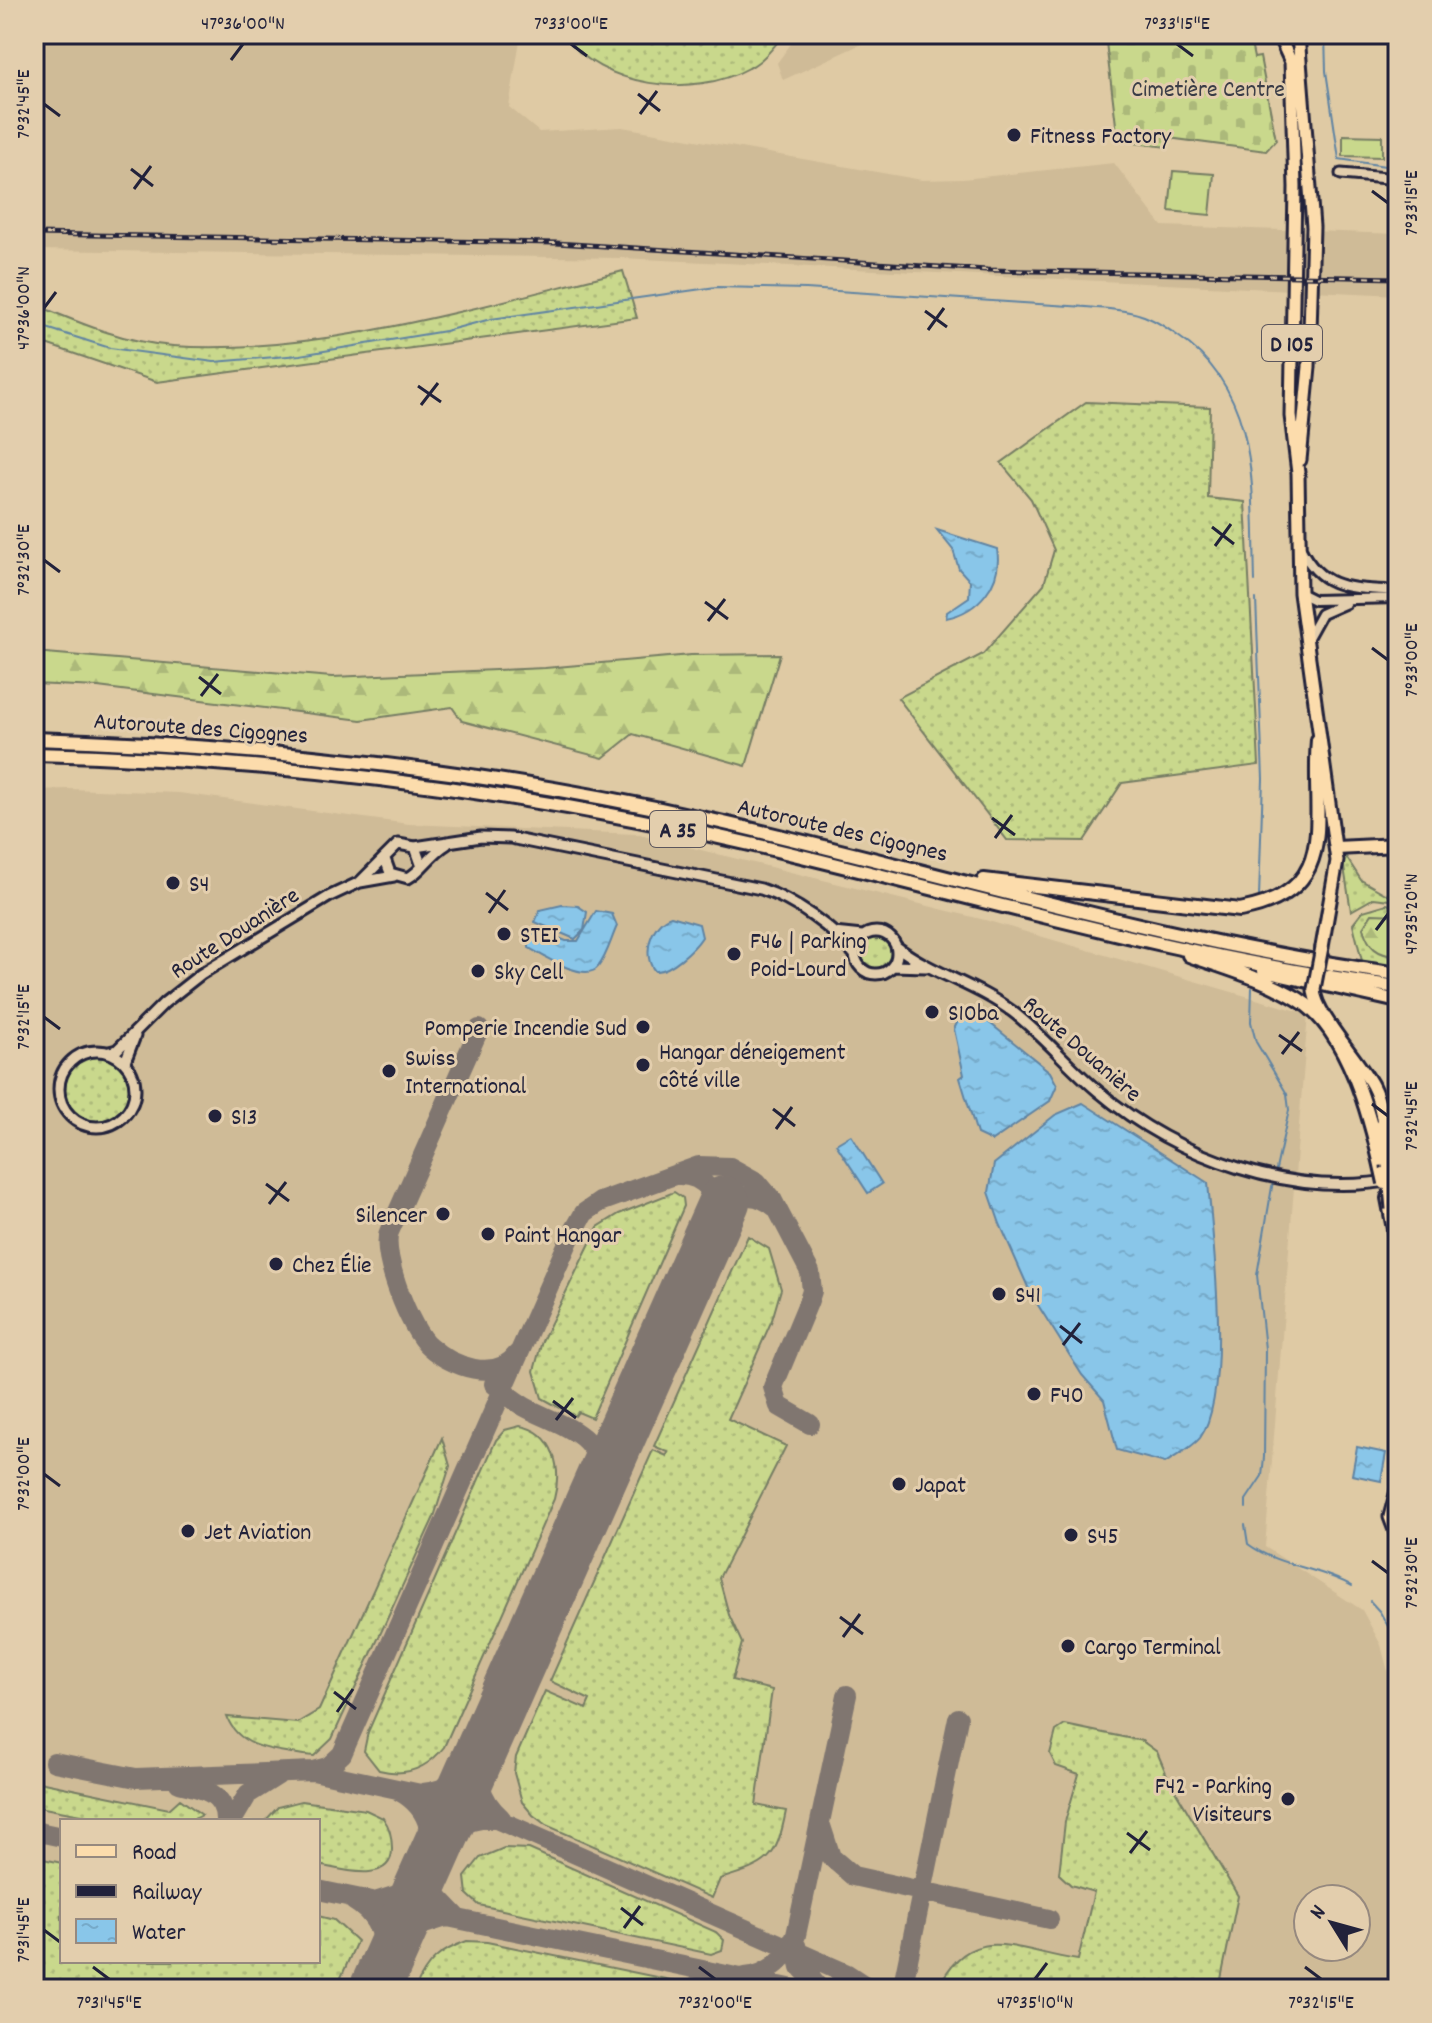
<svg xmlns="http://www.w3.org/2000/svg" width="1432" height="2023" viewBox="0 0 1432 2023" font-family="Dekko,sans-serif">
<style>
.built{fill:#cfbb97;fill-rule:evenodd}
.grass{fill:url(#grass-dots);stroke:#767d64;stroke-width:2}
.forest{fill:url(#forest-firs);stroke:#767d64;stroke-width:2}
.cemetery{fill:url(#cemetery-stones);stroke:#767d64;stroke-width:2}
.pitch{fill:#c9d88c;stroke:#767d64;stroke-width:2}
.water{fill:url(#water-ripples);stroke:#6084a3;stroke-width:2}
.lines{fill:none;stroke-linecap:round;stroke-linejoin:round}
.stream{stroke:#6084a3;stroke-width:2}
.taxiway{stroke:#807670;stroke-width:20}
.runway{stroke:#807670;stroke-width:52}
.tertiary-casing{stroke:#22223b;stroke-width:14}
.secondary-casing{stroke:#22223b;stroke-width:15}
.primary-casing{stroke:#22223b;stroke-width:17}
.motorway-casing{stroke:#22223b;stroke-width:18}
.tertiary{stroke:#e3cead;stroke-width:8}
.secondary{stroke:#e3cead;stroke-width:9}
.primary{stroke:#fcdcac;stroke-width:11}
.motorway{stroke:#fcdcac;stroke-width:12}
.rail-casing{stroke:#22223b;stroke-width:5}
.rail{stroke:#e3cead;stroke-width:2;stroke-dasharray:6;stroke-linecap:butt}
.primary-bridge-casing{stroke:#22223b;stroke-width:17;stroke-linecap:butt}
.motorway-bridge-casing{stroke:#22223b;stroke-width:18;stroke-linecap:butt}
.primary-bridge{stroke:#fcdcac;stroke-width:11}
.motorway-bridge{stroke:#fcdcac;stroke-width:12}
.ticks{fill:none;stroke:#22223b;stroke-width:3}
.poi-dot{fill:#22223b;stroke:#e3cead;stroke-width:3}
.labels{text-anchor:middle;stroke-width:6;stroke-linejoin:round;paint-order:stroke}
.shield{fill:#e3cead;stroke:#5c565d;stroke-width:2}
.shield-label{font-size:22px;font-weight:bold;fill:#22223b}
.park-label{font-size:24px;fill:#3b3d47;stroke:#e3cead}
.poi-label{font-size:24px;fill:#22223b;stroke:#e3cead;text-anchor:start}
.street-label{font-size:24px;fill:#22223b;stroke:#e3cead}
.neatline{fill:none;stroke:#22223b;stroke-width:3}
.ticks-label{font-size:20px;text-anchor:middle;fill:#22223b}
</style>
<defs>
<pattern id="grass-dots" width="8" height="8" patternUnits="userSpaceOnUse" patternTransform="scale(2)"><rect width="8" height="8" fill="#c9d88c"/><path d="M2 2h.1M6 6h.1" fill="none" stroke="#acb97a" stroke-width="1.8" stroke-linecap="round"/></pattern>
<pattern id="forest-firs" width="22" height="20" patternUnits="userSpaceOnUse" patternTransform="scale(2)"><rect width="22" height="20" fill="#c9d88c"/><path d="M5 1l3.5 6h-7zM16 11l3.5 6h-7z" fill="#acb97a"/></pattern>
<pattern id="cemetery-stones" width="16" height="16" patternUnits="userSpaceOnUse" patternTransform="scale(2)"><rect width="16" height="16" fill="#c9d88c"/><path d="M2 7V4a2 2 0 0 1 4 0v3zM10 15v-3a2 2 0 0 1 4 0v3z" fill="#acb97a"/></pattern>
<pattern id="water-ripples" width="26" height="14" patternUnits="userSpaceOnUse" patternTransform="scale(2)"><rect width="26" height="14" fill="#89c6e9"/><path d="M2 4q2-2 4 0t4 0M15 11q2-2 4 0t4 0" fill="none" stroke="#76aac9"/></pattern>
</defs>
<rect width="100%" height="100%" fill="#dfcaa4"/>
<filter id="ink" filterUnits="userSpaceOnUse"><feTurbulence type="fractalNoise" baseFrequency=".0125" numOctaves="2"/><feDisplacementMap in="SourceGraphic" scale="16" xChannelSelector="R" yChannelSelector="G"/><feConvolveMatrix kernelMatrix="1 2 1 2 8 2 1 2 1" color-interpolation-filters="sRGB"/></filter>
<g filter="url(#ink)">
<path class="built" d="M34 34H521L509 107 539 132 622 127 922 180 963 179 1114 163 1162 226 1398 234V295L621 258 34 250Z
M798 34H883L783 80 777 63Z
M69 789 179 793 409 824 636 834 985 920 1308 1014 1265 1547 1362 1610 1381 1645 1398 1710V1989H34V790ZM62 1821H318V1961H62ZM1308 1899H1356V1947H1308Z"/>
<path class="grass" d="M563 34H784C774 47 764 60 749 68 694 99 600 88 563 34Z
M623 271 637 318 157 382 34 340V304C77 322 126 343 173 346 317 356 484 305 623 271Z
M1086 402 1210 407 1208 498 1245 502 1259 765 1122 783 1084 841 1007 840 898 698 983 654 1044 584 1054 550 1031 499 1001 463Z
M1341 849 1361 880 1398 901 1374 898 1351 911Z
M1387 904 1398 908V966L1362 961 1353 924 1363 911Z
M861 953a15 15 0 1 1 30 0a15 15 0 1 1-30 0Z
M65 1089a32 32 0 1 1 64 0a32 32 0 1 1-64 0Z
M674 1192 683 1198 684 1206 592 1418 578 1412 575 1416 542 1398 534 1371 542 1341 598 1227 619 1214Z
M748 1236 769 1249 781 1289 772 1320 728 1419 786 1446 719 1578 729 1615 742 1643 732 1680 772 1690 756 1805 786 1811C776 1861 769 1864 720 1879L712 1898 546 1825 533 1815 522 1802 514 1773 516 1757 545 1691 586 1709 590 1700 550 1681 653 1450 667 1456 668 1452 654 1446Z
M520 1426C555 1432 562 1470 554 1499L444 1747C427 1769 406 1777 379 1770L364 1751 368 1732 496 1440 505 1430Z
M442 1438 450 1466 434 1517 332 1739 314 1756 304 1755C275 1750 239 1749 227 1717L297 1723 319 1710Z
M1065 1725 1142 1741 1157 1752 1169 1780 1238 1896 1219 1989H938C970 1918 1019 1952 1078 1960L1094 1892 1071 1885 1059 1874 1065 1822 1079 1774 1056 1766 1050 1754 1056 1731Z
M34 1781 169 1809 180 1799 202 1815C170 1835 71 1813 34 1806Z
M301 1801 366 1810 383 1818C390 1827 392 1837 392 1848 393 1886 340 1869 318 1865V1821H265L278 1807Z
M504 1848 529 1849 716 1932 724 1940 722 1950 711 1954 479 1905 467 1894 465 1877 480 1858Z
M34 1857 62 1863V1961H318V1916L334 1920 357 1941 336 1989H34Z
M467 1941 487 1942 714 1989H415C427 1962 439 1951 467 1941Z"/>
<path class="forest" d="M34 652 332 677 545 668 691 655 780 654 746 766 633 734 603 758 462 721 452 707 361 720 98 687 34 684Z
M1372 914 1398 915V957C1376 954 1369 948 1363 928Z"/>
<path class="cemetery" d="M1105 34H1249L1254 58 1260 57 1276 140 1266 151 1168 138 1167 147 1118 141Z"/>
<path class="pitch" d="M1343 135 1382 136V157L1343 156Z
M1173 171 1214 174 1210 215 1169 211Z"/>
<path class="water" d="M937 530 997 549C1003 583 978 612 946 618L947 612 969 597 970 581 959 569 953 550Z
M562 905 578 906 587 912 584 930 575 939 535 922 540 910Z
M596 911 612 914 617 926C611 939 607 956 598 967 586 983 543 956 529 948V937L537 929 566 941H578Z
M671 916 699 924 702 937C695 948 669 973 655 971 641 956 651 922 671 916Z
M975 1011 1050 1072 1057 1085 1050 1101 992 1141 977 1134 960 1078 964 1075 954 1029 962 1013Z
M1083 1103 1208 1183C1213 1240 1232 1393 1200 1438 1192 1448 1175 1456 1165 1463L1117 1450 1104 1400 1082 1375 1031 1294 1000 1224 989 1192 994 1164 1055 1115Z
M851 1135 882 1184 868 1193 836 1144Z
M1357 1447 1386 1453 1381 1481 1352 1475Z"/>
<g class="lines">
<path class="stream" d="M1325 34 1326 71 1339 159 1385 166
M34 324 110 348 214 362 300 355 445 331 491 319 716 287 806 289 1086 307C1104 309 1124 309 1141 315 1154 319 1167 328 1178 336 1262 392 1252 493 1255 581
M1256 599 1263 779 1259 897
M1252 988 1251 1022 1256 1042 1287 1094 1289 1110 1275 1174
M1246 1508V1500L1262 1476 1264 1457 1265 1349 1257 1275 1273 1181
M1245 1525 1248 1544C1279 1567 1319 1567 1352 1586
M1370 1601 1380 1612 1398 1644"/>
<path class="taxiway" d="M479 1029 389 1232C381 1255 410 1330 429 1346 452 1367 496 1383 517 1354
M676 1175C706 1173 722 1198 713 1225
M701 1254C715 1225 734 1174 775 1207
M494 1384C504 1392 514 1401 525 1407 560 1426 607 1434 599 1485
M481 1749C475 1776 479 1799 501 1818
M54 1762 136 1778 313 1771 458 1802 847 1974 870 1989
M313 1771 328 1767 342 1754 570 1238 584 1213 600 1202 699 1166 730 1167 757 1182 773 1201 810 1272 812 1291 808 1303 773 1387 779 1406 810 1424
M179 1783C202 1788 226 1793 225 1821
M399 1791C434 1810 435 1841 425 1876
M423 1793C450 1790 465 1777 479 1755
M232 1821 248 1794 278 1775
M821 1826 831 1857 853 1876 1049 1919
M34 1831 62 1837
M436 1851C450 1828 468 1817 495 1819
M432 1864 435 1894 457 1917
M318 1890 794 1989
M354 1901C386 1920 388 1952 377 1984
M378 1901 406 1892 430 1863
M796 1945 801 1967 820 1989
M387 1962 412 1928 443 1918
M745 1977C770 1975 788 1957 796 1935L847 1695
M902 1989 958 1718"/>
<path class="runway" d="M375 1989 724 1202"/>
<defs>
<path id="tertiary" d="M1301 549C1323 593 1354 587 1398 591
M1300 593 1314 600 1398 598
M1306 641 1321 614 1346 603"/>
<path id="secondary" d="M1341 174 1398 179
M415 847 481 837 510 838 761 889C794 900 834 928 855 955
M385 859 390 873 408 878C422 871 430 854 447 844
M360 882 398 844 415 847 421 864
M855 953a21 21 0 1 1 42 0a21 21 0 1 1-42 0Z
M834 933 862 936
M897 947C933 974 977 985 1013 1012 1044 1036 1068 1066 1098 1091 1177 1158 1294 1200 1398 1179
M893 966 926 967
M59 1089a38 38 0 1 1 76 0a38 38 0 1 1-76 0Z
M109 1052 117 1050 164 1003 201 974 330 896 360 882 394 876
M125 1062 135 1036"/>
<path id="primary" d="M1298 35 1313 227 1309 367 1300 460
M1279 36 1291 62 1295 187 1291 416 1298 473 1300 593 1337 861 1322 947
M1314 989C1314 1013 1358 1059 1372 1085 1384 1107 1384 1140 1388 1165
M1398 1487 1390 1517 1398 1538"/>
<path id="motorway" d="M34 739C261 746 489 770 711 820 940 872 1165 942 1398 974
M34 754C282 760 530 792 772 849 980 898 1186 959 1398 987
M1336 848 1398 845
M984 880 1240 910C1343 891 1311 819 1318 740
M1189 955C1226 968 1265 979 1298 999 1349 1030 1371 1120 1383 1174
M1264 971 1398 1001
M1382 1124H1398
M1383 1132 1398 1138
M1388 1165 1398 1148
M1388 1198 1398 1250"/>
</defs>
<use href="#tertiary" class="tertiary-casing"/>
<use href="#secondary" class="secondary-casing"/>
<use href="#primary" class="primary-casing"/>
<use href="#motorway" class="motorway-casing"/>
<use href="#tertiary" class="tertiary"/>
<use href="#secondary" class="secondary"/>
<use href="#primary" class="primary"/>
<use href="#motorway" class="motorway"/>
<defs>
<path id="rail" d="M34 234 556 243 987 270 1398 278"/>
</defs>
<use href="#rail" class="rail-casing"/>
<use href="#rail" class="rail"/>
<defs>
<path id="primary-bridge" d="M1314 989 1322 947
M1388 1165 1392 1209"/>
<path id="motorway-bridge" d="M1383 1174 1385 1183"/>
</defs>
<use href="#primary-bridge" class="primary-bridge-casing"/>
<use href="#motorway-bridge" class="motorway-bridge-casing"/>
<use href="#primary-bridge" class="primary-bridge"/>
<use href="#motorway-bridge" class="motorway-bridge"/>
</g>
</g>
<path class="ticks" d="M571 44 587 56M1177 44 1193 56M231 60 243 44M638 94 660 111M44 104 60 116M640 114 657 91M131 169 153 186M134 189 151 166M1372 191 1388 203M44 308 56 292M925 311 947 327M928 330 944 308M418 386 441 402M421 405 438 383M1212 527 1234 544M1215 546 1231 524M44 560 60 572M705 602 728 619M708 621 725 599M1372 648 1388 660M199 677 221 694M201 696 218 674M992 818 1015 835M995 838 1012 815M486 893 508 910M489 913 505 890M1376 930 1388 914M44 1017 60 1029M1279 1035 1302 1051M1282 1054 1299 1032M1372 1104 1388 1116M773 1109 795 1126M776 1129 792 1107M266 1184 289 1201M269 1204 286 1182M1060 1326 1082 1343M1063 1345 1080 1323M553 1401 576 1418M556 1420 573 1398M44 1474 60 1486M1372 1561 1388 1573M840 1617 863 1634M843 1637 860 1614M334 1692 356 1709M337 1712 353 1689M1127 1833 1150 1850M1130 1853 1147 1831M621 1908 643 1925M624 1928 640 1906M44 1930 60 1942M93 1967 109 1979M699 1967 715 1979M1305 1967 1321 1979M1035 1979 1047 1963"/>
<g class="poi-dot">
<circle cx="1014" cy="135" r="8"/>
<circle cx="173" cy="883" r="8"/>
<circle cx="504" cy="934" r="8"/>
<circle cx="734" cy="954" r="8"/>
<circle cx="478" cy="971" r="8"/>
<circle cx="932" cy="1012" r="8"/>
<circle cx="643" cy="1027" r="8"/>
<circle cx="643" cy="1065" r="8"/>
<circle cx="389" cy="1071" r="8"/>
<circle cx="215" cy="1116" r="8"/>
<circle cx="443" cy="1214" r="8"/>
<circle cx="488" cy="1234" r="8"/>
<circle cx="276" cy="1264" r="8"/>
<circle cx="999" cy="1294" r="8"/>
<circle cx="1034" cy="1394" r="8"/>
<circle cx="899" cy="1484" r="8"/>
<circle cx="188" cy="1531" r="8"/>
<circle cx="1071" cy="1535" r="8"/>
<circle cx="1068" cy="1646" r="8"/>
<circle cx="1288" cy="1799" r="8"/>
</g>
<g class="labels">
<g class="shield">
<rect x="1262" y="325" width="60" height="36" rx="6"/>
<rect x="650" y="811" width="56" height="36" rx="6"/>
</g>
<g class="shield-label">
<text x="1292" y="351">D 105</text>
<text x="678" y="837">A 35</text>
</g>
<g class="park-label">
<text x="1208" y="96">Cimetière Centre</text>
</g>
<g class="poi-label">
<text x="1030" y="143">Fitness Factory</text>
<text x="189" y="891">S4</text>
<text x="520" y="942">STEI</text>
<text x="750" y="948">F46 | Parking<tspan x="750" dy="28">Poid-Lourd</tspan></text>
<text x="494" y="979">Sky Cell</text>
<text x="948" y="1020">S10ba</text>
<text x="627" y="1035" text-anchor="end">Pomperie Incendie Sud</text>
<text x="659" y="1059">Hangar déneigement<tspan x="659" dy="28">côté ville</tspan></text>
<text x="405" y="1065">Swiss<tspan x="405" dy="28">International</tspan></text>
<text x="231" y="1124">S13</text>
<text x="427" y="1222" text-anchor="end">Silencer</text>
<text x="504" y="1242">Paint Hangar</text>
<text x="292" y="1272">Chez Élie</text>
<text x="1015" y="1302">S41</text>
<text x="1050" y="1402">F40</text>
<text x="915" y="1492">Japat</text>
<text x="204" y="1539">Jet Aviation</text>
<text x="1087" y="1543">S45</text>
<text x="1084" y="1654">Cargo Terminal</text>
<text x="1272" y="1793" text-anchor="end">F42 - Parking<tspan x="1272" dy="28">Visiteurs</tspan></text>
</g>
<g class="street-label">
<text transform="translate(201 727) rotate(4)" y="8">Autoroute des Cigognes</text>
<text transform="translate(843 829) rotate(13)" y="8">Autoroute des Cigognes</text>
<text transform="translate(234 932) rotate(-33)" y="8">Route Douanière</text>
<text transform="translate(1083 1048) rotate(41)" y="8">Route Douanière</text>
</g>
</g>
<rect width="1432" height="2023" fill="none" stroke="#e3cead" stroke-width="88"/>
<rect x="60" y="1819" width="260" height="144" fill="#e3cead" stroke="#96897f" stroke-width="2"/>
<rect x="76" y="1845" width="40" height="12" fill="#fcdcac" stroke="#96897f" stroke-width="2"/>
<text x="132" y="1859" font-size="24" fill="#22223b">Road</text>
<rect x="76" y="1885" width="40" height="12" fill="#22223b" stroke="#96897f" stroke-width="2"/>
<text x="132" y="1899" font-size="24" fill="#22223b">Railway</text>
<rect x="76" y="1919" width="40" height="24" fill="url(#water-ripples)" stroke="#96897f" stroke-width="2"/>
<text x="132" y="1939" font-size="24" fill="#22223b">Water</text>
<g transform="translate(1332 1923) rotate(307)"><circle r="38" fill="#e3cead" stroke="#96897f" stroke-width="2"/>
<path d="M0-6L14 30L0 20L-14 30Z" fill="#22223b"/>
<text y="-12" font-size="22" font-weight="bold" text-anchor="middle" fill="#22223b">N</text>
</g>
<rect x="44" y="44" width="1344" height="1935" class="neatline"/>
<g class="ticks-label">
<text x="243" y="29">47°36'00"N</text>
<text x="571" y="29">7°33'00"E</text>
<text x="1177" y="29">7°33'15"E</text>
<text transform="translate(22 104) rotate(-90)" y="7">7°32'45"E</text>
<text transform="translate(1410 203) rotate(-90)" y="7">7°33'15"E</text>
<text transform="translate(22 308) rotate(-90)" y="7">47°36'00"N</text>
<text transform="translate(22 560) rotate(-90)" y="7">7°32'30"E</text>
<text transform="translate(1410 660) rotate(-90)" y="7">7°33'00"E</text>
<text transform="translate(1410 914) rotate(-90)" y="7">47°35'20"N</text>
<text transform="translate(22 1017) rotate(-90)" y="7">7°32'15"E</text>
<text transform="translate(1410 1116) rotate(-90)" y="7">7°32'45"E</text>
<text transform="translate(22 1474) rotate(-90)" y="7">7°32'00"E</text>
<text transform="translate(1410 1573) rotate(-90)" y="7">7°32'30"E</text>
<text transform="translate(22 1930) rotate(-90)" y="7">7°31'45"E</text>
<text x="109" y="2008">7°31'45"E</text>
<text x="715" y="2008">7°32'00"E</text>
<text x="1035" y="2008">47°35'10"N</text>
<text x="1321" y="2008">7°32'15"E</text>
</g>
</svg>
